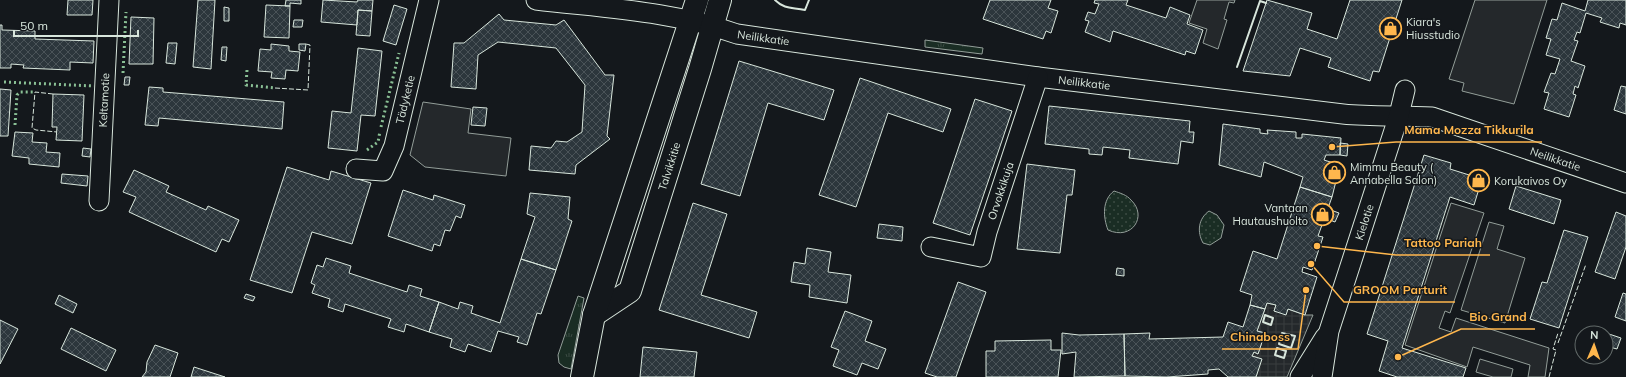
<svg xmlns="http://www.w3.org/2000/svg" width="1626" height="377" viewBox="0 0 1626 377" font-family="Mulish,sans-serif">
<style>
.grass{fill:url(#grass-tufts);stroke:#939e99}
.park{fill:url(#park-dots);stroke:#939e99}
.parking{fill:#24282b;stroke:#939e99}
.plaza{fill:url(#plaza-grid);stroke:#939e99}
.building{fill:url(#building-cross-hatch);stroke:#d8e6dc}
.lines{fill:none;stroke-linecap:round;stroke-linejoin:round}
.minor-casing{stroke:#d8e6dc;stroke-width:21}
.major-casing{stroke:#d8e6dc;stroke-width:24}
.minor{stroke:#14181c;stroke-width:19}
.major{stroke:#14181c;stroke-width:22}
.hedge{stroke:#8ac095;stroke-width:3;stroke-dasharray:2 3;stroke-linecap:butt}
.fence{stroke:#d8e6dc;stroke-width:1;stroke-dasharray:5 2;stroke-linecap:butt}
.wall{stroke:#d8e6dc;stroke-width:2}
.labels{text-anchor:middle;stroke-width:3;stroke-linejoin:round;paint-order:stroke}
.poi-label{font-size:11px;fill:#d8e6dc;stroke:#14181c;text-anchor:start}
.street-label{font-size:11px;fill:#d8e6dc;stroke:#14181c}
.leader{fill:none;stroke:#ffb74d;stroke-width:1.5}
.callout-dot{fill:#ffb74d;stroke:#14181c;stroke-width:1.5}
.callout-label{font-size:12px;text-anchor:middle;font-weight:bold;fill:#ffb74d;stroke:#14181c;stroke-width:3;stroke-linejoin:round;paint-order:stroke}
</style>
<defs>
<pattern id="grass-tufts" width="24" height="20" patternUnits="userSpaceOnUse"><rect width="24" height="20" fill="#1a2d24"/><path d="M3 7l-1-3M5 7V3M7 7l1-3M15 17l-1-3M17 17v-4M19 17l1-3" fill="none" stroke="#3b4b43"/></pattern>
<pattern id="park-dots" width="8" height="8" patternUnits="userSpaceOnUse"><rect width="8" height="8" fill="#1a2d24"/><path d="M2 2h.1M6 6h.1" fill="none" stroke="#3b4b43" stroke-width="1.8" stroke-linecap="round"/></pattern>
<pattern id="plaza-grid" width="8" height="8" patternUnits="userSpaceOnUse"><rect width="8" height="8" fill="#24282b"/><path d="M0 4h8M4 0v8" fill="none" stroke="#393d3f"/></pattern>
<pattern id="building-cross-hatch" width="8" height="8" patternUnits="userSpaceOnUse"><rect width="8" height="8" fill="#2c363c"/><path d="M0 0l8 8M0 8l8-8" fill="none" stroke="#4a5358"/></pattern>
</defs>
<rect width="100%" height="100%" fill="#14181c"/>
<path class="grass" d="M925 40 983 48 982 54 925 47Z
M578 296 584 298 571 369 564 367 559 363 558 355Z"/>
<path class="park" d="M1114 191C1120 193 1127 195 1131 200 1148 216 1132 241 1108 230 1103 217 1102 200 1114 191Z
M1209 211 1217 215 1224 225 1221 238 1210 245 1203 243C1197 232 1198 219 1209 211Z"/>
<path class="parking" d="M1197 0H1235L1234 3 1229 2 1224 19 1227 20 1218 49 1203 43 1207 29 1189 23Z
M1475 0H1547L1514 104 1462 91 1464 83 1449 79Z
M423 102 471 109 468 133 511 138 506 176 425 167 410 155Z
M1451 203 1484 213 1450 313 1445 311 1439 328 1451 332 1456 318 1549 348 1545 377H1528L1530 365 1473 347 1467 367 1405 345Z
M1489 222 1504 226 1497 249 1525 258 1505 323 1461 310Z
M1480 359 1513 369 1511 377H1493L1476 372Z"/>
<path class="plaza" d="M1267 303 1276 305 1274 311 1288 309 1305 315H1313L1287 377H1256L1261 359 1252 356 1254 352 1258 354 1265 333 1257 331Z"/>
<path class="building" d="M68 0H93L92 15H67Z
M198 0H215L211 69 193 67Z
M286 0H301V4L290 3V6H285Z
M323 0 357 2 358 0H373L372 11 358 10 357 25 321 22Z
M990 0H1051L1048 8 1058 11 1051 33 1046 31 1043 39 983 19Z
M1095 0H1128L1126 5 1166 18 1170 7 1190 15 1187 24 1203 30 1195 54 1186 51 1185 55 1113 31 1110 42 1085 32 1089 21 1085 20 1088 12 1095 14 1099 4 1094 3Z
M1267 0 1312 13 1307 29 1337 39 1350 0H1402L1379 72 1373 71 1370 81 1328 67 1331 58 1300 48 1290 76 1243 71Z
M1588 0H1626V25L1620 23 1619 28 1600 22 1602 18 1586 13 1580 33 1577 32 1574 40 1578 41 1571 61 1585 66 1578 88 1575 86 1573 94 1576 95 1569 117 1544 109 1549 93 1544 92 1551 73 1555 74 1560 59 1546 55 1551 39 1546 38 1552 19 1557 20 1562 3 1585 11Z
M266 5 290 6 289 38 264 37Z
M394 5 407 9 396 45 383 41Z
M224 7 229 8V21H224Z
M358 10 372 11 370 36 356 35Z
M499 14 504 20 556 25 564 20 605 75H614L607 136 610 139 576 165 575 174 529 170 531 146 551 148 556 141 567 142 582 132 585 85 556 48 498 42 478 55 476 89 451 87 454 43H464Z
M131 17 154 18 153 64H129Z
M294 20H303L302 27H293Z
M0 25H2V30L35 31V39L94 41 93 63 70 62V70L23 68 24 65 11 64V68H0Z
M168 43H177L175 64 166 63Z
M271 44 289 46V51L300 52 298 71 286 70 285 79 271 78 272 72 258 71 260 49 271 50Z
M299 44H306L305 51 299 50Z
M222 47H227L226 61 221 60Z
M358 48 382 51 375 116 361 115 357 151 328 148 332 111 351 113Z
M739 61 834 90 824 120 768 103 740 196 701 184Z
M125 77H130L129 85H124Z
M860 78 951 109 943 132 888 113 856 207 819 195Z
M1621 86 1626 87V114L1614 110Z
M149 87 163 88V92L284 102 282 129 159 118 158 126 145 125Z
M0 89 11 90 8 136H0Z
M53 94 84 95 82 141 56 140 57 127H52Z
M975 99 1012 111 970 235 933 223Z
M1049 106 1190 121 1189 132H1194L1193 143 1181 141 1178 164 1129 158 1130 150 1103 147 1102 155 1089 154V149L1045 144Z
M473 107 487 108 485 126 471 125Z
M1223 124 1260 129V133L1268 134 1267 130 1296 132V138H1302V134L1341 138 1340 155H1326L1324 160 1340 165 1332 197 1300 187 1303 177 1264 162 1261 177 1219 165Z
M15 132 33 133 32 142 47 143 46 152 60 153 59 167 29 164V158L12 156Z
M1340 143 1348 144 1347 156 1340 155Z
M83 148 91 149 90 157 82 156Z
M1424 155 1451 163 1450 169 1482 179 1474 205 1450 197 1402 348 1466 368 1463 377H1397L1379 371 1388 341 1367 334Z
M1027 164 1075 170 1072 195H1067L1060 253 1017 249Z
M287 167 329 180 331 171 371 183 352 244 312 232 292 293 250 280Z
M134 170 169 186 166 192 206 210 208 206 239 220 229 242 222 239 216 252 129 212 136 197 123 192Z
M62 174 88 176 87 186 61 183Z
M1516 186 1561 200 1554 224 1509 209Z
M1300 187 1332 197 1318 236 1323 237 1312 270 1303 267 1302 272 1317 277 1305 315 1288 309 1286 315 1274 311 1276 305 1267 303 1265 309 1250 305 1252 295 1240 291 1253 251 1277 259Z
M403 190 433 200 434 195 465 205 461 218 456 216 450 231 445 230 440 246 434 244 432 251 388 236Z
M530 193 570 197 568 219 572 221 556 270 521 259 535 217 527 214Z
M693 203 727 214 701 295 757 312 749 338 659 310Z
M1328 209 1339 213 1335 222 1325 218Z
M1616 212 1626 216V247L1615 279 1595 272Z
M879 224 903 227 902 241 877 238Z
M1564 230 1588 237 1559 328 1530 319 1542 282 1547 283Z
M807 248 831 252 828 272 851 275 847 303 809 297 810 285 791 282 794 262 805 264Z
M326 258 351 266 349 273 407 292 409 285 422 289 420 296 439 302 429 332 406 324 404 332 388 327 391 319 345 304 343 312 328 307 330 299 312 293 315 285 311 283 317 265 323 267Z
M521 259 556 270 541 314 537 313 527 345 517 342 519 337 498 331 491 352 468 344 465 352 450 347 452 339 429 332 439 302 458 309 460 302 473 306 471 313 500 323Z
M1117 268 1124 269V276L1116 275Z
M958 282 986 292 956 377H937L925 373Z
M1623 293 1626 294V321L1615 317Z
M246 294 255 297 253 301 244 298Z
M59 295 77 304 73 313 55 304Z
M1250 305 1265 309 1257 331 1265 333 1258 354 1254 352 1252 356 1262 359 1256 377H1228L1219 369 1208 370V374L1167 377 1125 376 1124 334 1150 333 1149 339 1223 337 1228 322 1243 327Z
M845 311 872 321 865 341 886 349 878 369 862 363 857 375 833 366 839 350 831 347Z
M0 320 18 329 0 364Z
M71 328 116 350 106 371 61 349Z
M1062 333 1079 335 1124 334 1125 376 1074 377 1076 352 1062 354Z
M1609 334 1621 338 1617 349 1606 346Z
M1051 340V350H1061L1058 377H986V351H995V341Z
M155 345 178 353 170 377H142L146 372 147 362Z
M643 347 697 352 694 377H640Z
M194 367 225 377H191Z"/>
<g class="lines">
<defs>
<g id="minor">
<path id="s1" d="M536 0C602 8 674 11 737 34L1038 77 1343 114C1373 117 1403 115 1432 117L1626 183"/>
<path id="s2" d="M356 169 383 171 394 146 429 0"/>
<path id="s3" d="M99 201 109 0"/>
<path id="s4" d="M931 247 981 257 987 232 1038 77"/>
<path d="M1300 377 1325 337"/>
<path id="s5" d="M1322 377 1329 331 1399 115 1405 90"/>
</g>
<g id="major">
<path id="s6" d="M594 315 630 291 700 69 720 0"/>
<path d="M582 377 594 315 697 0"/>
</g>
</defs>
<use href="#minor" class="minor-casing"/>
<use href="#major" class="major-casing"/>
<use href="#minor" class="minor"/>
<use href="#major" class="major"/>
<path class="hedge" d="M247 70 246 85 275 88
M123 73 126 12
M4 82 94 86
M15 125 17 95 20 92H35
M381 127 399 53
M367 150 378 142 380 131"/>
<path class="fence" d="M275 88 308 90 310 45 306 44
M53 94 35 92 32 128 36 130 57 132
M1558 343 1586 264
M1549 377 1556 350 1553 349 1558 333"/>
<path class="wall" d="M775 0C785 10 793 7 805 10L809 0
M1237 67 1260 1 1266 3
M1265 315 1273 318 1271 325 1263 322Z
M1282 333 1295 336 1291 348 1279 344Z
M1277 348 1286 351 1284 358 1275 355Z"/>
</g>
<defs>
<symbol id="shop-ring" viewBox="-11 -11 22 22"><circle r="9.5" fill="#14181c" stroke="#ffb74d" stroke-width="1.5"/><path d="M-5-2.5h2.3a2.7 3.5 0 0 1 5.4 0H5L5.5 6h-11ZM-1.5-2.5h3a1.5 2.3 0 0 0-3 0Z" fill="#ffb74d"/></symbol>
</defs>
<g fill-rule="evenodd">
<use href="#shop-ring" x="1378" y="16" width="25" height="25"/>
<use href="#shop-ring" x="1322" y="160" width="25" height="25"/>
<use href="#shop-ring" x="1466" y="168" width="25" height="25"/>
<use href="#shop-ring" x="1310" y="202" width="25" height="25"/>
</g>
<g class="labels">
<g class="poi-label">
<text x="1406" y="26">Kiara's<tspan x="1406" dy="13">Hiusstudio</tspan></text>
<text x="1350" y="171">Mimmu Beauty (<tspan x="1350" dy="13">Annabella Salon)</tspan></text>
<text x="1494" y="185">Korukaivos Oy</text>
<text x="1308" y="212" text-anchor="end">Vantaan<tspan x="1308" dy="13">Hautaushuolto</tspan></text>
</g>
<g class="street-label">
<text dy="4" stroke="none"><textPath href="#s1" startOffset="231">Neilikkatie</textPath></text>
<text dy="4" stroke="none"><textPath href="#s1" startOffset="555">Neilikkatie</textPath></text>
<text dy="4" stroke="none"><textPath href="#s2" startOffset="102">Tädyketie</textPath></text>
<text dy="4" stroke="none"><textPath href="#s3" startOffset="101">Keltamotie</textPath></text>
<text dy="4" stroke="none"><textPath href="#s1" startOffset="1035">Neilikkatie</textPath></text>
<text dy="4" stroke="none"><textPath href="#s6" startOffset="174">Talvikkitie</textPath></text>
<text dy="4" stroke="none"><textPath href="#s4" startOffset="120">Orvokkikuja</textPath></text>
<text dy="4" stroke="none"><textPath href="#s5" startOffset="161">Kielotie</textPath></text>
</g>
</g>
<path class="leader" d="M1332 147L1396 142H1542M1317 246L1396 255H1490M1311 264L1344 302H1455M1398 357L1461 329H1535M1306 290L1298 349H1222"/>
<g class="callout-dot">
<circle cx="1332" cy="147" r="4"/>
<circle cx="1317" cy="246" r="4"/>
<circle cx="1311" cy="264" r="4"/>
<circle cx="1398" cy="357" r="4"/>
<circle cx="1306" cy="290" r="4"/>
</g>
<g class="callout-label">
<text x="1469" y="134">Mama Mozza Tikkurila</text>
<text x="1443" y="247">Tattoo Pariah</text>
<text x="1400" y="294">GROOM Parturit</text>
<text x="1498" y="321">Bio Grand</text>
<text x="1260" y="341">Chinaboss</text>
</g>
<g transform="translate(1594 345) rotate(2)"><circle r="19" fill="#14181c" stroke="#626a69"/>
<path d="M0-3L7 15L0 10L-7 15Z" fill="#ffb74d"/>
<text y="-6" font-size="11" font-weight="bold" text-anchor="middle" fill="#d8e6dc">N</text>
</g>
<path d="M14 30v6h124v-6" fill="none" stroke="#d8e6dc" stroke-width="2"/>
<text x="20" y="30" font-size="12" fill="#d8e6dc" stroke="#14181c" stroke-width="3" paint-order="stroke">50 m</text>
</svg>
